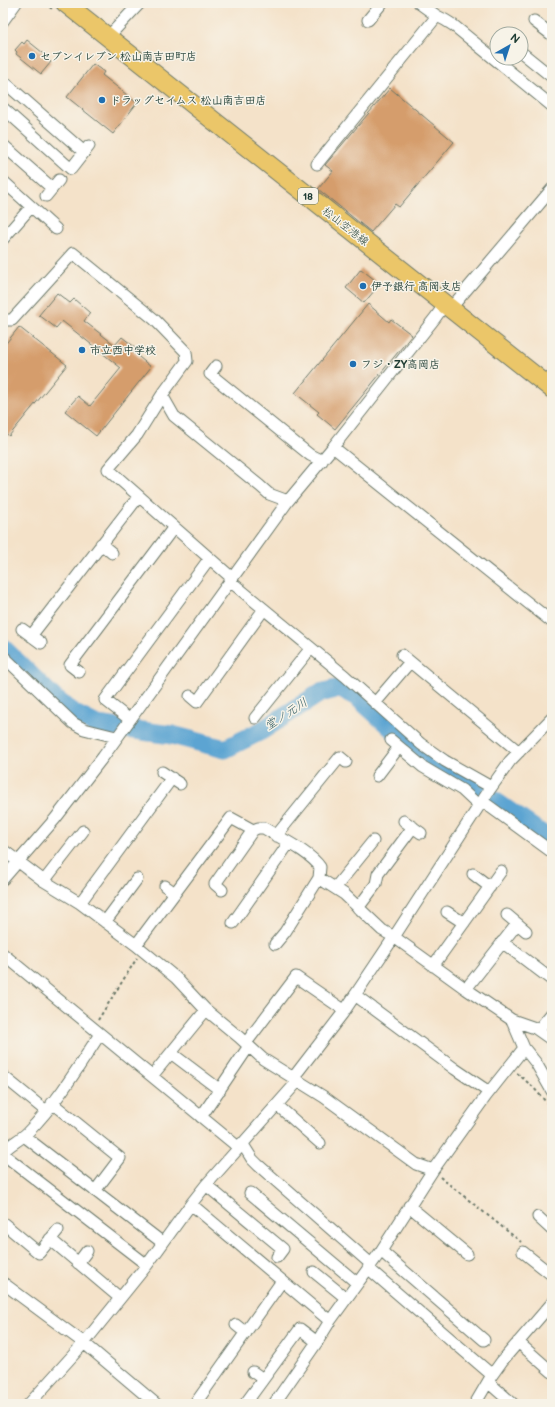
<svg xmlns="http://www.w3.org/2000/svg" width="555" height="1407" viewBox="0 0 555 1407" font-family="'Balsamiq Sans','Klee One',sans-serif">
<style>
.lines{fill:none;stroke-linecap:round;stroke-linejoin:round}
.stream{stroke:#5ba4d2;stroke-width:3}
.river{stroke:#5ba4d2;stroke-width:19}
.building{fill:#d59d6c}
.street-casing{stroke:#6a7768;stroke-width:13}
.primary-casing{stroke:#6a7768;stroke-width:20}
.path{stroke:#6a7768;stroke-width:2;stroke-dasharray:3 3;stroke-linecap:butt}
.street{stroke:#fff;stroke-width:11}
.primary{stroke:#ebc669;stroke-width:18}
.poi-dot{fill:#1f6fb2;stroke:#f7f3e8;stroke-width:1.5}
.labels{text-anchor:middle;stroke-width:3;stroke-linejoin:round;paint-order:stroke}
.shield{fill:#f7f3e8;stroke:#60746a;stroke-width:1}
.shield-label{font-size:10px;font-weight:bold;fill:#1f3d34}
.poi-label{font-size:11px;font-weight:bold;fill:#1f3d34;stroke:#f7f3e8;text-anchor:start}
.street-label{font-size:11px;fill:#1f3d34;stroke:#f7f3e8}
.water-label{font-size:12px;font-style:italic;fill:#315c63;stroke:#f7f3e8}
</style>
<rect width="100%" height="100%" fill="#f7f3e8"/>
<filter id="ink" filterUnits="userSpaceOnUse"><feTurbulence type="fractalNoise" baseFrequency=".025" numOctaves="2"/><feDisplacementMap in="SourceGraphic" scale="8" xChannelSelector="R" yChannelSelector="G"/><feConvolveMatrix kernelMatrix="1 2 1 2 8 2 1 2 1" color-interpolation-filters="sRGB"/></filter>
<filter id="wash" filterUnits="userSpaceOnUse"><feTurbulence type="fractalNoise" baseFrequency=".012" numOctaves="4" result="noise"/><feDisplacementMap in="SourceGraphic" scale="16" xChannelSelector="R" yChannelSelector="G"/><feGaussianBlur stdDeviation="0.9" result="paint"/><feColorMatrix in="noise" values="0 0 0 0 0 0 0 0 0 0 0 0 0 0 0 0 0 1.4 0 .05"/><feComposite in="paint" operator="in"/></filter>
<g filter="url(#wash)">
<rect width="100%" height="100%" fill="#f4e2c9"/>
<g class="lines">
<path class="stream" d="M523 1030 537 1035"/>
<path class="river" d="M3 648 54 698 75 714 97 725 172 735 225 749 261 731 320 693 340 688 357 697 417 751 479 790 552 841"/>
</g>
<g id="blocks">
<path class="building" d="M27 40 48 57 47 59 51 62 41 74 16 54 17 52 15 50 22 42 24 44Z
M93 64 104 72 102 75 137 103 113 134 67 97Z
M390 88 454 142 399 207 395 204 371 232 318 189 333 171 325 165Z
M361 269 380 284 364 303 346 288Z
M57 293 70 303 74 299 90 313 84 321 115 345 122 337 136 348 133 352 151 367 96 436 65 411 78 396 90 406 121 368 62 321 56 328 39 315Z
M368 304 389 322 391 319 412 335 335 429 317 414 319 412 295 393Z
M19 327 67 365 9 436 3 431V347Z"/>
</g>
</g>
<g filter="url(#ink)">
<use href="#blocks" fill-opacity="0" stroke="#6a7768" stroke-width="1"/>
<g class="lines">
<defs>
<path id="street" d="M419 3 437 16 445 20 453 25 552 106
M368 20 382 3
M3 21 16 3
M534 21 552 35
M108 37 140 3
M521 52 552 77
M3 81 84 152
M3 108 71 169 89 146
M3 145 52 188
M317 164 437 16
M3 181 56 229
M46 196 59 180
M3 239 31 207
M450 309 552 189
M3 320H12L73 253 154 319 186 352 187 361 162 395 174 416 260 486 269 494 288 501
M216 366 210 374 310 455 322 461
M162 395 137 435 108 469 232 578
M333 447 552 622
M101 544 112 553
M230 581 345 676 421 744 445 761 491 787
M22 629 41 643
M31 636 139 496
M402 655 519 752
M3 656 73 723 84 729 116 737
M79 672 70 665 174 527
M190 696 197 702 264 609
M375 703 410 662
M255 718 311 648
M129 719 105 700 209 559
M391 740 423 767 462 790 479 806
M162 772 180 784
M377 776 399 747
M482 801 552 852
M404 821 421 833
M276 836 340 757 346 762
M3 850 44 881 80 903 136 945 176 978 205 1009 239 1037 263 1059 324 1097 416 1164 433 1170
M473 874 490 887
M3 879 55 819 103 757 288 501 333 447 435 318 445 304
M44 881 83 831
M165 886 175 893
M335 888 373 841
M222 890 215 884 253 830 258 828H264C280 838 310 852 320 867L319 878 344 894 382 930 394 937 466 989 512 1020 524 1048 536 1063 552 1091
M80 903 172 778
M358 908 376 884 378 874 413 827
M447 912 464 923
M507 915 526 931
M105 922 137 879
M233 923 289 843
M502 942 552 980
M275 944 285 932 319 878
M136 945 231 818 253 830
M3 954 238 1147
M433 966 501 871
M466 989 517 924
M355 995 455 1069 489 1092
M512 1020 535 1028 552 1040
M538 1030 552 1013
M246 1043 296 977 344 1010
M171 1053 220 1090
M3 1076 46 1111
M152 1076 206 1010
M293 1078 343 1013 394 937 490 789 510 761 552 718
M52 1103 120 1158 95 1191
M277 1105 320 1143
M201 1117 249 1046
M24 1136 163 1243
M242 1143 252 1159 258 1165 371 1264
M3 1152C10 1144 20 1140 27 1133 56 1104 78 1068 100 1034
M3 1154 147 1265
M206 1185 283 1249 277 1257
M250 1193 357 1283
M191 1204 330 1321
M409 1206 467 1254
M538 1217 552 1230
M3 1223 39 1253 58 1230
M50 1239 120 1298
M381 1251 484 1340
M523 1252 552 1275
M78 1263 87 1251
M368 1268 492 1375
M314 1272 346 1298
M3 1283 84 1343 156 1404
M236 1325 246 1333
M518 1342 552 1372
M253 1372 263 1379
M488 1382 513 1404
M29 1404 84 1343 147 1265 191 1204 206 1185 298 1081
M195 1404 282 1281
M245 1404 300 1329 317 1342
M274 1404 317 1342 330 1321 381 1251 433 1170 486 1096 524 1048
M475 1404 492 1375 502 1361 552 1303"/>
<path id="primary" d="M65 3 552 389"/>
</defs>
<use href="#street" class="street-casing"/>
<use href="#primary" class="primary-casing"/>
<path class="path" d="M45 3 52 9
M98 1020 137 958
M517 1073 533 1087 552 1109
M440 1177 521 1242"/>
<use href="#street" class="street"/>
<use href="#primary" class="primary"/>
</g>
</g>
<g class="poi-dot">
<circle cx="32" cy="56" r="4"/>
<circle cx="102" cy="100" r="4"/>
<circle cx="363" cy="286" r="4"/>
<circle cx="82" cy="350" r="4"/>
<circle cx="353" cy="364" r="4"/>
</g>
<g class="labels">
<rect class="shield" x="298" y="188" width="20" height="16" rx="3"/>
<g class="shield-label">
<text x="308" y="200">18</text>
</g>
<g class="poi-label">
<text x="40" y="60">セブンイレブン 松山南吉田町店</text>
<text x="110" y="104">ドラッグセイムス 松山南吉田店</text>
<text x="371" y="290">伊予銀行 高岡支店</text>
<text x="90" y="354">市立西中学校</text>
<text x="361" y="368">フジ・ZY高岡店</text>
</g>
<g class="street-label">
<text transform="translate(346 226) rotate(38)" y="4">松山空港線</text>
</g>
<g class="water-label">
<text transform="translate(286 714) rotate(-33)" y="4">堂ノ元川</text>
</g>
</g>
<rect width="555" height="1407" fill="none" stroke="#f7f3e8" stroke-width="16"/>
<g transform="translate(509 46) rotate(39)"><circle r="19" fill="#f7f3e8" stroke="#a1aaa0"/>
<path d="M0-3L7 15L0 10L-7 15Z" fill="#1f6fb2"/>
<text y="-6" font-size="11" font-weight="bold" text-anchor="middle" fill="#1f3d34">N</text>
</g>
</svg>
